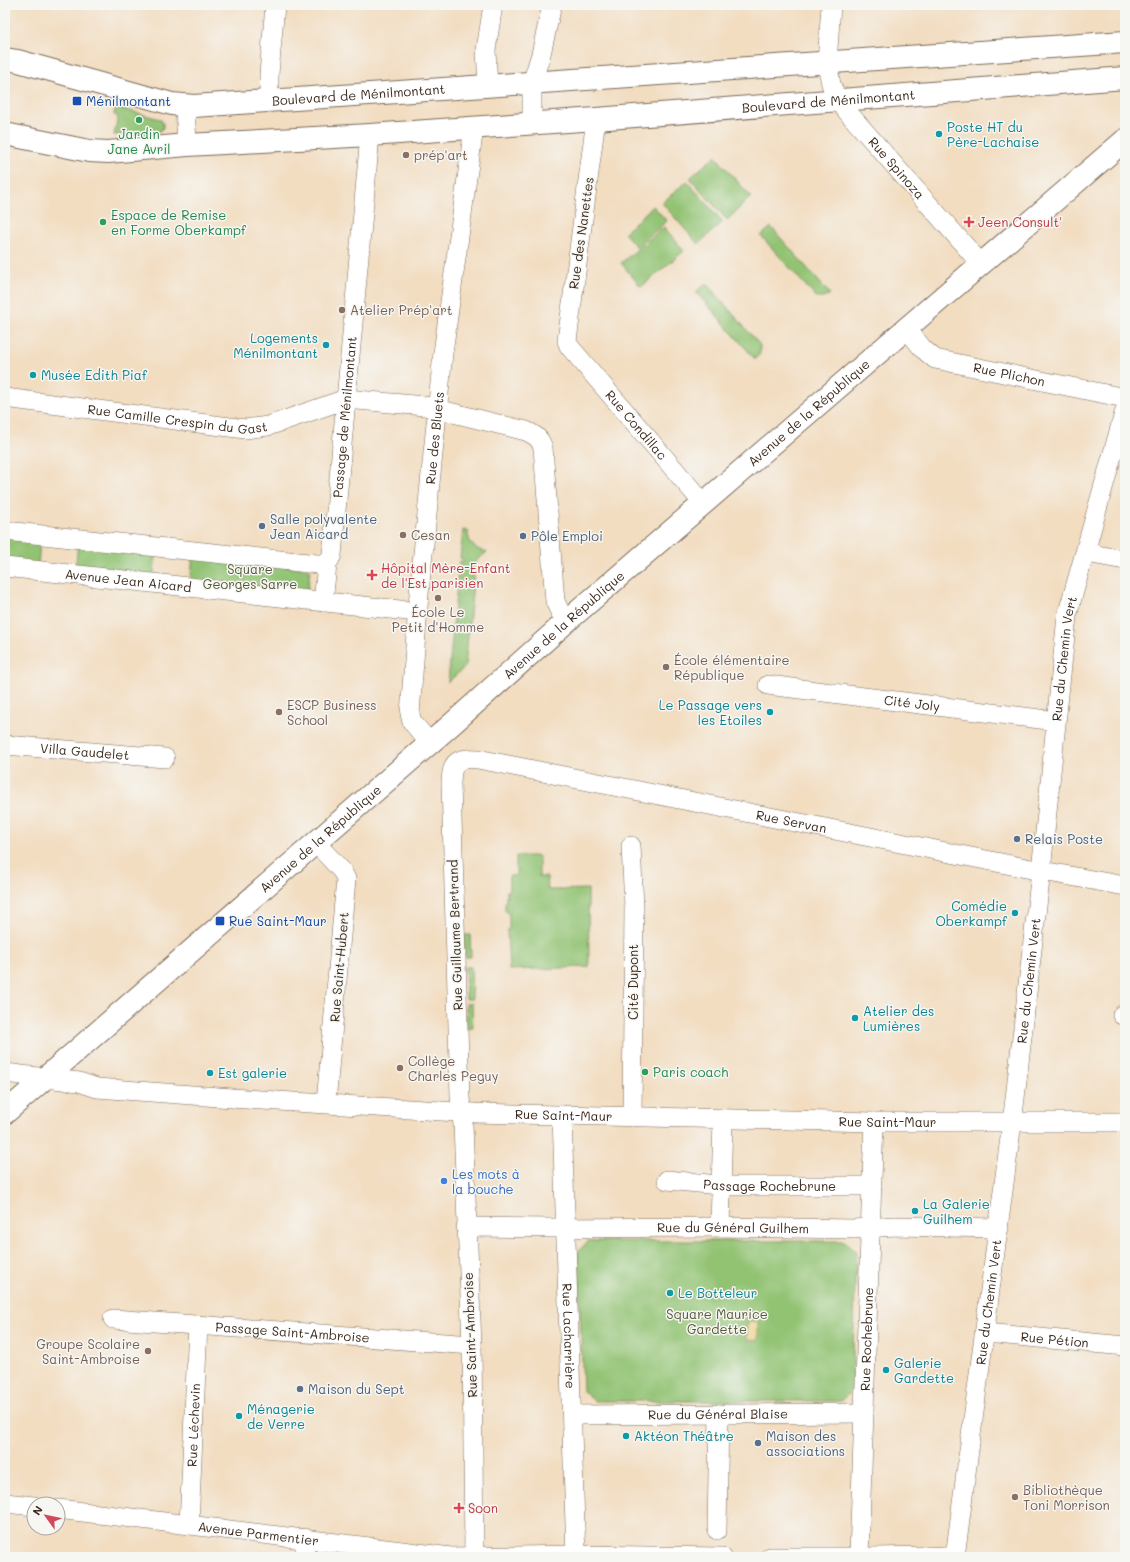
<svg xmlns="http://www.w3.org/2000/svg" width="1130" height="1562" viewBox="0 0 1130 1562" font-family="Mali,sans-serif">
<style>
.green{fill:#92c373;stroke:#667648}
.sand{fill:#eeda9e;stroke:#94825e}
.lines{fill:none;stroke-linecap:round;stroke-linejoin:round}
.minor-casing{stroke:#7b6957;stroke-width:20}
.major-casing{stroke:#7b6957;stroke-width:24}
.minor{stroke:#fff;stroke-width:19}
.major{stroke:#fff;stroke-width:22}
.transit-dot{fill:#1a4fb4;stroke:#f6f6f2;stroke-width:1.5}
.leisure-dot{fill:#2e9e5b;stroke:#f6f6f2;stroke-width:1.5}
.culture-dot{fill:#0f9aa8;stroke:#f6f6f2;stroke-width:1.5}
.education-dot{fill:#8d6e63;stroke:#f6f6f2;stroke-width:1.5}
.health-dot{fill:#e0444e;stroke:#f6f6f2;stroke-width:1.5}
.service-dot{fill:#5c6f8a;stroke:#f6f6f2;stroke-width:1.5}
.shop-dot{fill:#3f7fe0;stroke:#f6f6f2;stroke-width:1.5}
.labels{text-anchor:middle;stroke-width:3;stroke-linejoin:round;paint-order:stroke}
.street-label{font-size:13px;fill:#3b2a1e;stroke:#f6f6f2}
.transit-label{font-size:13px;fill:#164399;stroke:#f6f6f2;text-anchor:start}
.culture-label{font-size:13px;fill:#0d838f;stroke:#f6f6f2;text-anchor:start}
.leisure-label{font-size:13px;fill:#27864d;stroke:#f6f6f2;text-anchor:start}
.education-label{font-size:13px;fill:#785e54;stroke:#f6f6f2;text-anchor:start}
.health-label{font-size:13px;fill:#be3a42;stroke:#f6f6f2;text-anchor:start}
.service-label{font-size:13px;fill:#4e5e75;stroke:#f6f6f2;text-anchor:start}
.park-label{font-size:13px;fill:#555838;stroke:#f6f6f2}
.shop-label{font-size:13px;fill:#366cbe;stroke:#f6f6f2;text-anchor:start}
</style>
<rect width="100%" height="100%" fill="#f6f6f2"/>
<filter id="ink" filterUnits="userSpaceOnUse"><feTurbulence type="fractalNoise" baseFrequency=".025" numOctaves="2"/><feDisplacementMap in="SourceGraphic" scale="8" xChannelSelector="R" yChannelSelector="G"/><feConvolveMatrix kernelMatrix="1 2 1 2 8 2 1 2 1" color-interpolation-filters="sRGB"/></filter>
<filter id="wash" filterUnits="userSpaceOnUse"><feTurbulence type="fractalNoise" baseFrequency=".012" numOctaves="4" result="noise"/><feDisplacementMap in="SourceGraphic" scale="16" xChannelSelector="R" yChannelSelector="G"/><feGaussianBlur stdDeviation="0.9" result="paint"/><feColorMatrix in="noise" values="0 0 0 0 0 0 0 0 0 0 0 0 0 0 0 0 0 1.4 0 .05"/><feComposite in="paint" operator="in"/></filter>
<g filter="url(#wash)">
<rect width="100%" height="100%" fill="#f2ddc1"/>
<path class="green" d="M115 107 160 119 163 123V128L158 132 114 135 118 116 114 115Z
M715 156 751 197 727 220 690 178Z
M687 181 723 222 698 244 662 203Z
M653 206 667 221 637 247 624 233Z
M664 227 684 251 641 287 621 263Z
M771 227 830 294C825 298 821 300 815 296L761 236Z
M706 283 760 345V354L755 359 696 292Z
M463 530 468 531C468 544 475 550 487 552L475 562 465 667 448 682 459 561 463 562V559L460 558Z
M5 535 40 539 38 568 5 564Z
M78 543 156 552 153 580 75 572Z
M193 556 310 569 307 597 190 584Z
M516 856H539V877H547L548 890 588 889 589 967 509 970 507 930H509V915L505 910V904L507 891 509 889V876H516Z
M464 935H470L471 957H465Z
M465 967H471L472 999H466Z
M466 1003H472L473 1028 467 1029Z
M588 1241H845L856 1252 852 1390 841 1401H594L583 1391 578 1252Z"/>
<path class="sand" d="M747 1322H758V1340H747Z"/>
</g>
<g filter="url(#ink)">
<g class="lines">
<defs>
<g id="minor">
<path id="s1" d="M831 5 827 63 831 84 837 100 981 264"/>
<path d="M488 86 486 50 493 5"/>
<path d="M269 101V74L275 5"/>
<path d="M185 105 187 145"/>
<path id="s2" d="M596 119 567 341 569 346 703 503"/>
<path d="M532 123V83L541 54 552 5"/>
<path id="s3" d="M907 329 923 349 935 359 1125 398"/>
<path id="s4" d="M5 398 245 429 268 426 346 399 425 406 526 431C535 435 540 438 543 448L555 601 560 612 567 621"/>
<path d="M5 531 327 565"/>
<path d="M1086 553 1125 560"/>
<path id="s5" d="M5 567 418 612"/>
<path id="s6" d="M323 602 327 565 332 555 370 135"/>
<path id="s7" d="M768 685 1056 721"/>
<path id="s8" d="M430 743 412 722 410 714 419 594 443 353 474 127"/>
<path id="s9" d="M5 745 165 758"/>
<path d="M316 843 342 871 346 879 326 1103"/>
<path d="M631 846 634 907 632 1117"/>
<path d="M1122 1015 1125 1016"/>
<path id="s10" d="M5 1073 79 1082 97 1088 246 1099 474 1113 874 1122H1125"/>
<path id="s11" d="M562 1115 576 1557"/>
<path id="s12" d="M667 1180 729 1186H872"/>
<path id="s13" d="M466 1227 551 1228 720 1227 854 1229 894 1226 999 1228"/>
<path d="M720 1227 723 1119"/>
<path id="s14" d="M113 1319 472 1345"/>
<path id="s15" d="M985 1333 1125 1346"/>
<path id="s16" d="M572 1415 864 1413"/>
<path d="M5 1503 34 1506"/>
<path id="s17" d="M58 1509 451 1557 576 1555 722 1557"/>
<path id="s18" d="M189 1525 198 1325"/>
<path d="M717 1530 719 1414"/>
<path id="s19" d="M859 1556 874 1122"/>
<path d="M305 1557V1538"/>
<path id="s20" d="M474 1557 472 1345 463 1125 460 1097 451 783C452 762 456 757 478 759L1026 868 1125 886"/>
<path d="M770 1557H874"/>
<path d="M875 1557 926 1556 952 1557"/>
<path id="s21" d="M955 1557 1014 1107 1041 871 1067 616 1125 410"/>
</g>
<g id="major">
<path id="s22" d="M5 59 18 61 172 104 194 106 1125 42"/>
<path id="s23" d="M5 134 89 151 108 152 187 145 370 135 596 119 1125 78"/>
<path id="s24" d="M5 1113 452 724 567 621 1125 140"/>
</g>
</defs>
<use href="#minor" class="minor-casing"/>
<use href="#major" class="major-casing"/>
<use href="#minor" class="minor"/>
<use href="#major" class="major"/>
</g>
</g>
<g class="transit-dot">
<rect x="72" y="96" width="10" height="10" rx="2"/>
<rect x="215" y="916" width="10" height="10" rx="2"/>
</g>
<g class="leisure-dot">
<circle cx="139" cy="120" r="4"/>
<circle cx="103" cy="222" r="4"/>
<circle cx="645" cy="1072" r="4"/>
</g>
<g class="culture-dot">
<circle cx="939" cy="134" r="4"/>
<circle cx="326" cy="345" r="4"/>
<circle cx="33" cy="375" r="4"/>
<circle cx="770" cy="712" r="4"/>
<circle cx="1015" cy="913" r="4"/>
<circle cx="855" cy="1018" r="4"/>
<circle cx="210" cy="1073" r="4"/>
<circle cx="915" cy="1211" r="4"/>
<circle cx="670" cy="1293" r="4"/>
<circle cx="886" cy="1370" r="4"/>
<circle cx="239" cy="1416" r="4"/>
<circle cx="626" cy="1436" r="4"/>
</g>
<g class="education-dot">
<circle cx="406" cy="155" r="4"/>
<circle cx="342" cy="310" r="4"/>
<circle cx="403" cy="535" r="4"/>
<circle cx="438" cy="598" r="4"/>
<circle cx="666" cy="667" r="4"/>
<circle cx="279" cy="712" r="4"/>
<circle cx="400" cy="1068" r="4"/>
<circle cx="148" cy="1351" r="4"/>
<circle cx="1015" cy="1497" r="4"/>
</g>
<g class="health-dot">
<path d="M967 216h4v4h4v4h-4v4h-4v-4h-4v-4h4z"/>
<path d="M370 569h4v4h4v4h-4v4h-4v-4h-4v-4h4z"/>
<path d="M457 1502h4v4h4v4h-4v4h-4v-4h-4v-4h4z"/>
</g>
<g class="service-dot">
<circle cx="262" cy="526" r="4"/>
<circle cx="523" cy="536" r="4"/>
<circle cx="1017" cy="839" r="4"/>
<circle cx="300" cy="1389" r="4"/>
<circle cx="758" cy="1443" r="4"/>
</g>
<circle class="shop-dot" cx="444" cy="1181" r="4"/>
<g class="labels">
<g class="street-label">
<text dy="5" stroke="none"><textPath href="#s22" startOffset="360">Boulevard de Ménilmontant</textPath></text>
<text dy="5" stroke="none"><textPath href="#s23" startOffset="827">Boulevard de Ménilmontant</textPath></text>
<text dy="5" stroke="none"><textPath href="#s1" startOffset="187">Rue Spinoza</textPath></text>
<text transform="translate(581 233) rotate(-82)" y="5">Rue des Nanettes</text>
<text dy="5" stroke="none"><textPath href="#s3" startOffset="117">Rue Plichon</textPath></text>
<text dy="5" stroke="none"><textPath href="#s24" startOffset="1066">Avenue de la République</textPath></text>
<text dy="5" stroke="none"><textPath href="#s4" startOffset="174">Rue Camille Crespin du Gast</textPath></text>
<text dy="5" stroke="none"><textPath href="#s6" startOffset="187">Passage de Ménilmontant</textPath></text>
<text dy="5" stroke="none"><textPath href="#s2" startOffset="333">Rue Condillac</textPath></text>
<text dy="5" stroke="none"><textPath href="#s8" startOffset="313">Rue des Bluets</textPath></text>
<text dy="5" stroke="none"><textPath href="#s5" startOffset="124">Avenue Jean Aicard</textPath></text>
<text dy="5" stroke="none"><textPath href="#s24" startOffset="742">Avenue de la République</textPath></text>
<text dy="5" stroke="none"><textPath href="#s21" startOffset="905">Rue du Chemin Vert</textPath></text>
<text dy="5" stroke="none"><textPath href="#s7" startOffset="145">Cité Joly</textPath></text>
<text dy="5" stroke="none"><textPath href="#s9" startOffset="80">Villa Gaudelet</textPath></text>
<text dy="5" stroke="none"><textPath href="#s20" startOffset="1138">Rue Servan</textPath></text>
<text dy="5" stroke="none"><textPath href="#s24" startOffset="418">Avenue de la République</textPath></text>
<text transform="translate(455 935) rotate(-92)" y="5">Rue Guillaume Bertrand</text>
<text transform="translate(339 967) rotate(-85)" y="5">Rue Saint-Hubert</text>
<text dy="5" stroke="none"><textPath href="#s21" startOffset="581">Rue du Chemin Vert</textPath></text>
<text transform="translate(633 982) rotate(-90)" y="5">Cité Dupont</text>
<text dy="5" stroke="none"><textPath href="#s10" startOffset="561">Rue Saint-Maur</textPath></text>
<text dy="5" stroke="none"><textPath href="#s10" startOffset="885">Rue Saint-Maur</textPath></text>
<text dy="5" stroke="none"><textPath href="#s12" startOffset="103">Passage Rochebrune</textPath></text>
<text dy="5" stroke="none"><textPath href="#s13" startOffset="267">Rue du Général Guilhem</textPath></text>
<text dy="5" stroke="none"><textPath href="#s21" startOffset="257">Rue du Chemin Vert</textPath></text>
<text dy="5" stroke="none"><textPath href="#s14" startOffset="180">Passage Saint-Ambroise</textPath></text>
<text transform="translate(470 1335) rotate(-92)" y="5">Rue Saint-Ambroise</text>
<text dy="5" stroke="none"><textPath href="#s11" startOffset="221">Rue Lacharrière</textPath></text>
<text dy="5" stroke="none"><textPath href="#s19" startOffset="217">Rue Rochebrune</textPath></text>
<text dy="5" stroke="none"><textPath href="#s15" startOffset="70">Rue Pétion</textPath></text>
<text dy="5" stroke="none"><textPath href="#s16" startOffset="146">Rue du Général Blaise</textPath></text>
<text dy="5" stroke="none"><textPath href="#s18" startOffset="100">Rue Léchevin</textPath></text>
<text dy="5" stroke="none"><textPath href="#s17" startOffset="202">Avenue Parmentier</textPath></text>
</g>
<g class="transit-label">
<text x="86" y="106">Ménilmontant</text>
<text x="229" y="926">Rue Saint-Maur</text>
</g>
<g class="culture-label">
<text x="947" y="132">Poste HT du<tspan x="947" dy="15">Père-Lachaise</tspan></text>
<text x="318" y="343" text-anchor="end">Logements<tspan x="318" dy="15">Ménilmontant</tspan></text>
<text x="41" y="380">Musée Edith Piaf</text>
<text x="762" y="710" text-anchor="end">Le Passage vers<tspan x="762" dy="15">les Etoiles</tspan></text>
<text x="1007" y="911" text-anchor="end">Comédie<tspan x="1007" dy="15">Oberkampf</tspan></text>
<text x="863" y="1016">Atelier des<tspan x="863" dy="15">Lumières</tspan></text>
<text x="218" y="1078">Est galerie</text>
<text x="923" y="1209">La Galerie<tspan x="923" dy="15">Guilhem</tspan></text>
<text x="678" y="1298">Le Botteleur</text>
<text x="894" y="1368">Galerie<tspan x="894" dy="15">Gardette</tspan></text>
<text x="247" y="1414">Ménagerie<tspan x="247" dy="15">de Verre</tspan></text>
<text x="634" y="1441">Aktéon Théâtre</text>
</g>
<g class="leisure-label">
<text x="139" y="139" text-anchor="middle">Jardin<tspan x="139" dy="15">Jane Avril</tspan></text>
<text x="111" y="220">Espace de Remise<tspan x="111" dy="15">en Forme Oberkampf</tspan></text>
<text x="653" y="1077">Paris coach</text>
</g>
<g class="education-label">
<text x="414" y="160">prép'art</text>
<text x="350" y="315">Atelier Prép'art</text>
<text x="411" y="540">Cesan</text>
<text x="438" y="617" text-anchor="middle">École Le<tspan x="438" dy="15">Petit d'Homme</tspan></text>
<text x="674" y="665">École élémentaire<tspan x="674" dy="15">République</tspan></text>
<text x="287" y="710">ESCP Business<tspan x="287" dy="15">School</tspan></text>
<text x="408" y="1066">Collège<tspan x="408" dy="15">Charles Peguy</tspan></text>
<text x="140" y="1349" text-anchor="end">Groupe Scolaire<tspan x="140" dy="15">Saint-Ambroise</tspan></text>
<text x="1023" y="1495">Bibliothèque<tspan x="1023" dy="15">Toni Morrison</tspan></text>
</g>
<g class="health-label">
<text x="978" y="227">Jeen Consult'</text>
<text x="381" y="573">Hôpital Mère-Enfant<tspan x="381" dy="15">de l'Est parisien</tspan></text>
<text x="468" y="1513">Soon</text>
</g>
<g class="service-label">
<text x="270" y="524">Salle polyvalente<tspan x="270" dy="15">Jean Aicard</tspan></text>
<text x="531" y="541">Pôle Emploi</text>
<text x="1025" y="844">Relais Poste</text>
<text x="308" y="1394">Maison du Sept</text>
<text x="766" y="1441">Maison des<tspan x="766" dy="15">associations</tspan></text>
</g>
<g class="park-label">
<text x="250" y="574">Square<tspan x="250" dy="15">Georges Sarre</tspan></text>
<text x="717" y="1319">Square Maurice<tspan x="717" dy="15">Gardette</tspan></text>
</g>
<g class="shop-label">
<text x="452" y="1179">Les mots à<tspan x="452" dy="15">la bouche</tspan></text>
</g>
</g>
<rect width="1130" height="1562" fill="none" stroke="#f6f6f2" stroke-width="20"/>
<g transform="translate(46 1516) rotate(303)"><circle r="19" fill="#f6f6f2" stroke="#aba49d"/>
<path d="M0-3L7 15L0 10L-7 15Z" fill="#d1495b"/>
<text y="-6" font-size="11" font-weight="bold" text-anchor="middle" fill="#3b2a1e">N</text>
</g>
</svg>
